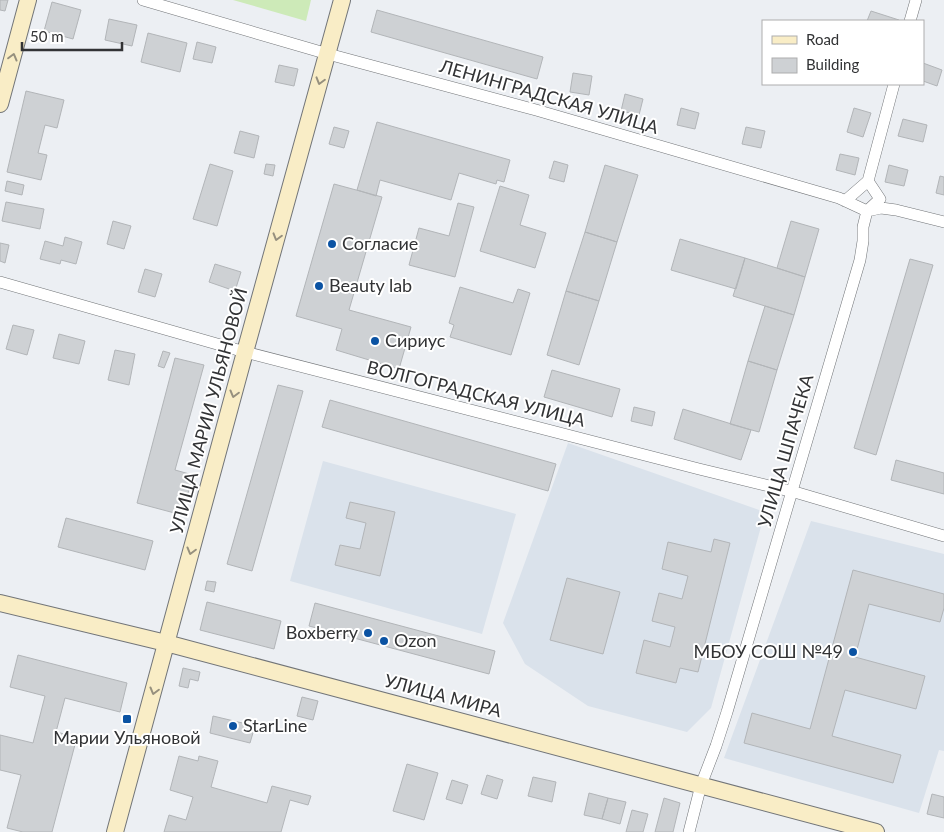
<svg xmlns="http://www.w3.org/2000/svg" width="944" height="832" viewBox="0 0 944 832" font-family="Lato,sans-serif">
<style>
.built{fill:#dae2eb}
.green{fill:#cdeab8}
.building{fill:#ced1d4;stroke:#b2b5b8}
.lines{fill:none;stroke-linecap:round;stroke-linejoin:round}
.street-casing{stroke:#727578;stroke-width:12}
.secondary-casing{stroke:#727578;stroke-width:18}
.street{stroke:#fff;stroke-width:11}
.secondary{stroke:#f9edc6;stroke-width:16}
.oneway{stroke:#96907e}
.poi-dot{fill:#0b53a3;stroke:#fff;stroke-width:2}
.labels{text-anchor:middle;stroke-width:4;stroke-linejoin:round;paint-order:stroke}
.street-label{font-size:18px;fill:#323335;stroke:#fff}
.poi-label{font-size:18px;fill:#323335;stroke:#fff;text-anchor:start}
</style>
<rect width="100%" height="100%" fill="#eceff3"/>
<path class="built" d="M568 443 765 512 711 708 687 732 588 706 525 664 503 623Z
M323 461 516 514 482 634 290 581Z
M811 521 944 554V751L939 750 919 813 724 758Z"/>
<path class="green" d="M233 0H311L306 21Z"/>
<path class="building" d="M0 0H8L5 11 0 10Z
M52 2 81 10 73 39 44 31Z
M377 10 543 57 537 79 371 32Z
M871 11 899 20V21H867Z
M109 19 137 25 132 46 105 40Z
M148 33 187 43 180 72 141 62Z
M197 42 216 47 212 63 193 59Z
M923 63 942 70 937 86 923 81Z
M279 65 298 69 294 86 275 82Z
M573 73 592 76 589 95 570 92Z
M26 91 64 100 57 128 45 125 38 153 47 155 41 180 7 172Z
M625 94 643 99 639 115 621 111Z
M681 108 699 113 695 129 677 125Z
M854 108 871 113 863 137 847 132Z
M903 119 927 125 923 142 898 136Z
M377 122 510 160 504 182 497 180 496 184 459 173 451 200 380 180 376 196 357 190Z
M334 127 349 131 344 148 329 144Z
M746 127 765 131 761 148 742 144Z
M240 131 259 136 254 158 234 153Z
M840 154 859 158 855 175 836 170Z
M554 161 568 165 564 182 549 178Z
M210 164 233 171 217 226 193 219Z
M266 164 275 165 273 176 264 174Z
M605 165 638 175 617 242 585 232Z
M889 165 908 170 904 186 885 182Z
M940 176 944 177V195L936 193Z
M7 181 24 185 22 195 5 191Z
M334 184 382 197 349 310 411 327 399 369 336 350 342 329 296 316Z
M500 186 529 195 520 225 546 233 535 268 480 251Z
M6 202 44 209 40 229 2 221Z
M458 203 474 207 455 277 409 265 419 228 449 236Z
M113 221 131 226 124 249 107 244Z
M791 221 819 229 805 277 777 268Z
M585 232 617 242 599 301 566 291Z
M65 237 82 242 76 264 61 260 60 264 40 259 45 241 63 246Z
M680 239 745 258 736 289 671 270Z
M0 243 9 245 5 263 0 261Z
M745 258 805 277 794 315 733 296Z
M910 259 933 265 876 455 854 448Z
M215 264 241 272 235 291 209 282Z
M145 269 162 274 155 297 138 292Z
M460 287 513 303 518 289 530 293 511 355 450 337 454 325 449 323Z
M566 291 599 301 579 365 547 355Z
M765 306 794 315 777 370 748 361Z
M13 325 34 330 27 355 6 349Z
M59 334 85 341 79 364 53 358Z
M115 350 135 354 129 385 108 380Z
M163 351 170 353 164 368 158 366Z
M175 358 204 365 175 470 193 475 182 515 137 503Z
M748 361 777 370 759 432 730 424Z
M552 370 620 389 612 417 544 397Z
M278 385 303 391 252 571 227 564Z
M330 400 556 464 548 491 322 427Z
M634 407 655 412 652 426 631 421Z
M683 409 751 430 741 460 674 439Z
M896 460 944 473V494L891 480Z
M350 502 395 512 380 576 335 565 340 545 360 549 366 523 346 518Z
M66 518 153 541 145 570 58 547Z
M714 539 730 543 698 672 680 668 676 683 636 673 644 640 670 647 675 627 652 621 659 593 682 599 688 576 662 569 668 542 711 552Z
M853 570 944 594V608L940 622 869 604 855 657 925 676 916 709 845 690 832 736 901 755 893 783 744 743 752 713 810 729Z
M567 578 620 592 603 654 550 640Z
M207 581 216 582 214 592 205 590Z
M207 602 281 621 274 649 200 630Z
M315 603 495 651 489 674 309 626Z
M18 655 127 683 120 712 65 698 56 732 77 737 52 832H23L7 828 21 775 0 770V735L33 743 45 696 10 687Z
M183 668 200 672 198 681 190 679 188 688 179 686Z
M302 697 318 701 313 720 297 716Z
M213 716 255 726 250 743 210 733Z
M179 756 198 761 199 756 218 761 211 787 267 803 272 786 311 796 308 805 290 800 281 832H164L169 815 186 820 193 797 170 790Z
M407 764 438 773 424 820 393 811Z
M487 775 503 780 497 799 481 794Z
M533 777 556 782 552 802 528 796Z
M452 780 468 785 462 804 446 799Z
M589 793 608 798 602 819 584 815Z
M932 794 944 797V818L927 814Z
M608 798 626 802 620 824 602 819Z
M664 798 680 803 673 832H655Z
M632 810 648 814 643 832H626Z"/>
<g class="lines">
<defs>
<path id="street" d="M143 0 328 54 536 110 839 198 867 211 881 208 896 210 944 222
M910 21 916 0
M845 201 868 181
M0 282 245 352 699 469 798 493 944 536
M689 832 701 785 716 746 727 712 860 260 863 241V227L867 211 880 199 868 181 894 84"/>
<path id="secondary" d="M0 104 28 0
M0 603 166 643 876 832
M115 832 245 352 342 0"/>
</defs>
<use href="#street" class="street-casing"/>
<use href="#secondary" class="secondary-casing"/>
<use href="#street" class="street"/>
<use href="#secondary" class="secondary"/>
</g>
<defs><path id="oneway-chevron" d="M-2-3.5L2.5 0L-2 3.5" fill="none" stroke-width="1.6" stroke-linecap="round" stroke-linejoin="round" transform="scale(1.25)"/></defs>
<g class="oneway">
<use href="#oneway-chevron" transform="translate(13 57) rotate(-75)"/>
<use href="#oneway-chevron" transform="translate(320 81) rotate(106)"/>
<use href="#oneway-chevron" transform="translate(277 237) rotate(106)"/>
<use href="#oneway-chevron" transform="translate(234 394) rotate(105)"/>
<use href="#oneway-chevron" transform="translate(191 551) rotate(105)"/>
<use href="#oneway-chevron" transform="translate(154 691) rotate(105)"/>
</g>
<g class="poi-dot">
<circle cx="332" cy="244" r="5"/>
<circle cx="319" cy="286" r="5"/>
<circle cx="375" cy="341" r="5"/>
<circle cx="368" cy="633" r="5"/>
<circle cx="384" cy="641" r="5"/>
<circle cx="853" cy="652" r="5"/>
<rect x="122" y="714" width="10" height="10" rx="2.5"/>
<circle cx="233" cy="726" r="5"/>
</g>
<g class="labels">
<g class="street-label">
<text transform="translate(549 97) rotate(16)" y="6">ЛЕНИНГРАДСКАЯ УЛИЦА</text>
<text transform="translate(476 394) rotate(14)" y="6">ВОЛГОГРАДСКАЯ УЛИЦА</text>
<text transform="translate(209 411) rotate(-75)" y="6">УЛИЦА МАРИИ УЛЬЯНОВОЙ</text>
<text transform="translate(786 451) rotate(-74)" y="6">УЛИЦА ШПАЧЕКА</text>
<text transform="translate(443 696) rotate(15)" y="6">УЛИЦА МИРА</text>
</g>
<g class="poi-label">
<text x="342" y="250">Согласие</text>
<text x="329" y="292">Beauty lab</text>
<text x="385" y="347">Сириус</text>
<text x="358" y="639" text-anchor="end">Boxberry</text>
<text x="394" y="647">Ozon</text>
<text x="843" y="658" text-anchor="end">МБОУ СОШ №49</text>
<text x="243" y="732">StarLine</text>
<text x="127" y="744" text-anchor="middle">Марии Ульяновой</text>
</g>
</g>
<rect x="762" y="20" width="162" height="65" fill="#ffffff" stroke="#adadae"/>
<rect x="772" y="36" width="25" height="8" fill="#f9edc6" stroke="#adadae"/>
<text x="806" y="45" font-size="15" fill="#323335">Road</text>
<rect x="772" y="58" width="25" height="15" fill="#ced1d4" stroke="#adadae"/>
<text x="806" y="70" font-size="15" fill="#323335">Building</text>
<path d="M22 42v8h100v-8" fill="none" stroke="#323335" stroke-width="2.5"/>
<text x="30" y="42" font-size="15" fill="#323335" stroke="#ffffff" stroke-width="4" paint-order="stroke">50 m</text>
</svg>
